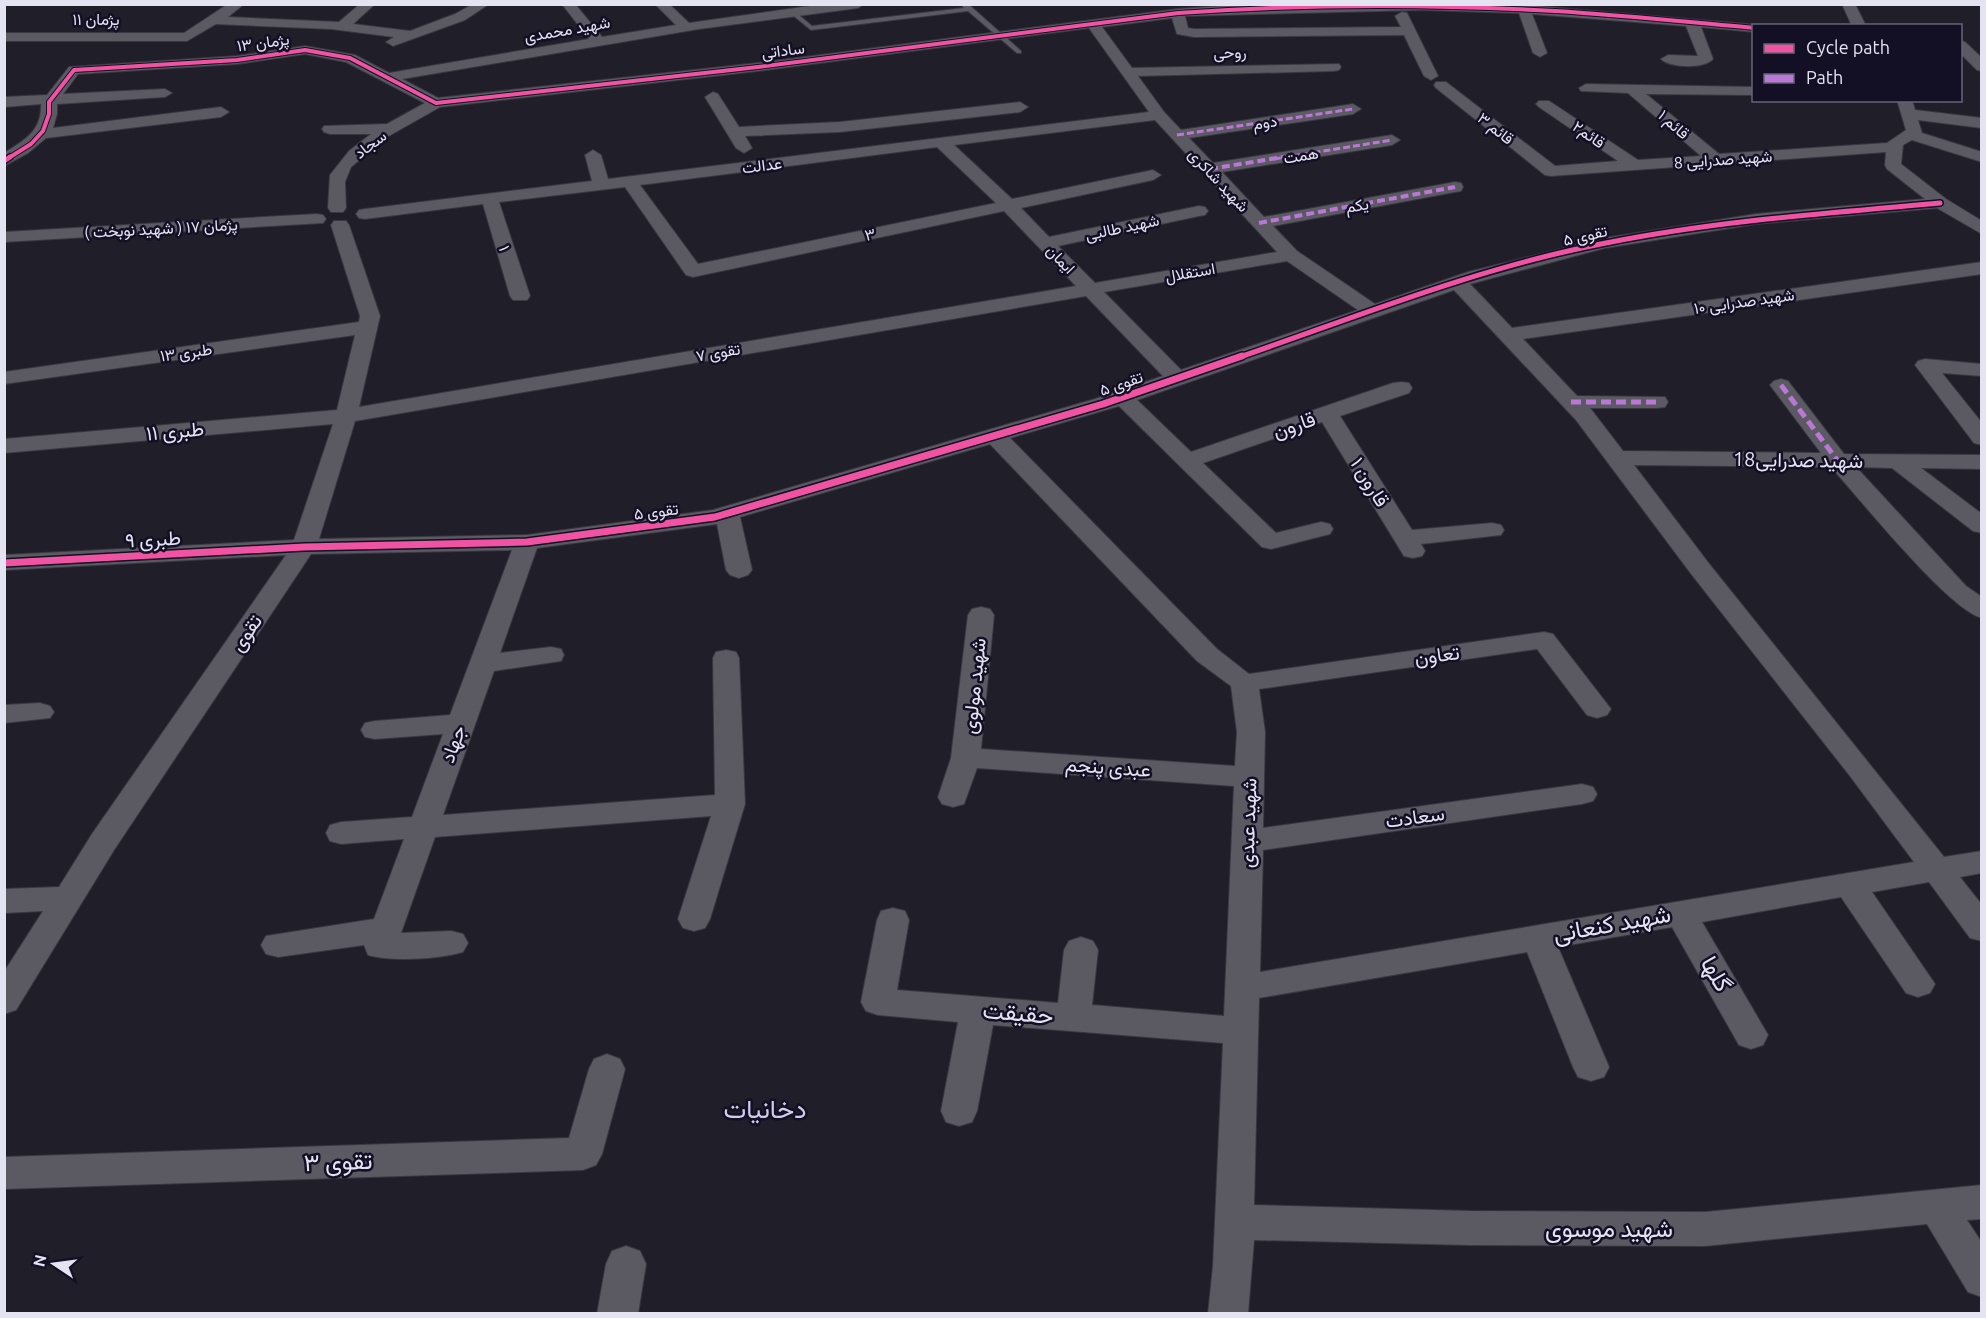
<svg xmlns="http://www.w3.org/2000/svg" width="1986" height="1318" viewBox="0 0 1986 1318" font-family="Ubuntu,Vazirmatn,sans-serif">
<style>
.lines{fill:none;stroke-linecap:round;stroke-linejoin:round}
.lane-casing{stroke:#393842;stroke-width:2}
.street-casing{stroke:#393842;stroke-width:2}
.lane{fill:#5b5a63;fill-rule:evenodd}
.street{fill:#5b5a63;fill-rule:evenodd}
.quiet-far2{stroke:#ba77d6;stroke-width:3;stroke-dasharray:7 3;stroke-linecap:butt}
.quiet-far1{stroke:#ba77d6;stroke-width:4;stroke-dasharray:8 4;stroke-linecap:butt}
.quiet{stroke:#ba77d6;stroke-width:5;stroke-dasharray:10 5;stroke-linecap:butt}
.cycleway-far2-casing{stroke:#130f24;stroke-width:6}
.cycleway-far1-casing{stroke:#130f24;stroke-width:8}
.cycleway-casing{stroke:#130f24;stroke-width:10}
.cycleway-far2{stroke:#f153a3;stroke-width:4}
.cycleway-far1{stroke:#f153a3;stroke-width:5}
.cycleway{stroke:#f153a3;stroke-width:7}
.labels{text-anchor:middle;stroke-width:5;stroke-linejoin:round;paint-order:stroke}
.far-street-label{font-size:16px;fill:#e4e3f2;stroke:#130f24}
.street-label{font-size:20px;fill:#e4e3f2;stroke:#130f24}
.near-street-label{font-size:24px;fill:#e4e3f2;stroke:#130f24}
.near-neighbourhood-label{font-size:26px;fill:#d0cdeb;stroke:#130f24}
</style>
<rect width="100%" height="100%" fill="#201e29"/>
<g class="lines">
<defs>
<path id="lane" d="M961 4H968L1021 51V53H1017L968 11 811 30 789 12 794 11 812 26 964 8Z"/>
<path id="street" d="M228 4H244L228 17 339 22 360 4H375L353 24 410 31 455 14 473 4H489L465 20 393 46 386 42 394 37 331 29 216 24 187 41H4V33H184Z
M562 4H575L602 37 676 25 655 4H669L689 23 824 4H864L858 8 699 29 402 79 438 98 758 63 1178 9 1221 6 1524 5 1759 25 1754 26V32L1701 27 1713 59C1704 69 1670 68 1661 59L1668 55 1698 56 1686 26 1532 14 1547 53 1540 57 1533 53 1519 13 1421 10 1185 16 1188 28 1194 29 1401 27 1395 16 1402 12 1407 13 1438 76 1431 80 1424 76 1404 35 1194 37 1177 34 1172 18 1102 27 1132 68 1339 64 1341 67 1339 70 1334 71 1138 76 1164 112 1181 130 1353 104 1361 109 1353 114 1189 138 1213 163 1392 135 1400 140 1392 145 1222 172 1264 217 1455 182 1461 183 1463 187 1461 191 1455 192 1273 226 1297 251 1375 304 1468 272 1605 238 1756 214 1925 199 1887 169 1885 165 1886 152 1551 176 1545 175 1436 88 1434 85 1436 82H1446L1555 166 1618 161 1539 107 1536 104 1539 101H1549L1638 160 1701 156 1628 93 1581 91 1579 88 1586 84 1754 87V95L1646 94 1719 154 1887 143 1906 130 1897 100H1912L1915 110 1982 118V128L1918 120 1922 133 1982 152V162L1912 140 1903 145 1901 164 1946 199 1982 221V234L1937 208 1756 224 1605 248 1470 284 1512 328 1982 262V274L1523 339 1577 396 1665 397 1668 402 1665 407 1657 408H1590L1623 451 1821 453 1770 385 1774 381 1781 379 1788 381 1844 454 1982 455V469L1921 468 1982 514V533L1973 531 1892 468 1856 467 1966 586 1982 597V618C1949 610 1859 498 1831 467L1634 465 1710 565 1944 857 1982 851V873L1960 877 1982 905V941L1970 938 1929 882 1872 892 1935 984 1930 993 1918 997 1906 993 1841 897 1702 922 1768 1035 1763 1045 1751 1049 1739 1045 1672 927 1558 947 1609 1067 1604 1077 1591 1081 1578 1077 1573 1067 1527 952 1259 998 1254 1205 1470 1211 1705 1212 1982 1185V1219L1967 1220 1982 1243V1297L1968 1292 1927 1224 1705 1246 1470 1245 1254 1240 1248 1314H1208L1213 1266 1223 1043 993 1025 977 1111 972 1122 959 1126 946 1122 941 1111 958 1022 878 1015 866 1011 861 1002 877 920 881 911 893 908 905 911 909 920 897 990 1058 1003 1064 950 1069 941 1081 937 1093 941 1098 950 1092 1005 1224 1016 1234 786 977 768 964 804 953 807 942 804 938 797 951 758 968 615 972 609 981 607 990 609 994 615 981 749 1235 766 1237 732 1231 686 1197 661 990 444 740 517 752 570 748 575 739 578 730 575 726 570 717 524 537 548 500 653 551 647 561 649 564 655 561 661 494 671 443 815 715 795 713 658 716 652 726 650 736 652 739 658 745 804 710 919 705 928 694 931 683 928 678 919 711 816 435 837 401 933 451 931 463 934 468 943 463 952C440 959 391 962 368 955L364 945 278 957 266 954 261 945 266 936 374 919 404 839 341 844 330 841 326 833 330 825 341 822 412 817 443 734 375 739 365 737 361 730 365 723 375 721 450 715 512 550 311 554 114 850 16 1010 4 1014V972L43 911 4 913V889L59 887 92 834 286 555 4 570V555L294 540 333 424 4 453V439L337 410 355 335 4 384V372L359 322 360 316 331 225 334 221H346L349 225 380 316 359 407 1076 286 1004 211 693 277 686 275 625 187 499 202 530 296 527 300H513L510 296 483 204 365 219 359 218 356 214 359 210 365 209 592 181 585 155 593 150 601 155 608 179 1149 112 1089 28 758 71 440 107 387 137 351 167 345 182 346 208 343 212H331L328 208 330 175 349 151 371 134H330L324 132 322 129 324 126 387 124 425 103 346 62 305 54 237 64 78 74 63 94 165 89 172 93 165 97 57 104V114L53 128 221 107 229 112 221 117 46 138 28 153 4 166V153C25 140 42 131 41 104L4 107V97L47 95 69 67 237 56 305 46 355 55 389 73 589 39ZM1155 120 1277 252 1095 283 1058 246 1199 216 1205 215 1208 211 1205 207 1199 206 1049 237 1021 208 1153 180 1161 175 1153 170 1012 199 954 145ZM937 147 996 203 698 264 640 185ZM1287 261 1358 310 1181 370 1104 292ZM1454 290 1576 420 1692 575 1850 776 1914 862 1260 972 1263 850 1582 804 1593 801 1597 794 1593 787 1582 784 1263 828 1265 732 1259 689 1537 649 1587 715 1597 718 1607 715 1611 709 1553 634 1544 632 1249 674 1217 649 1010 438 1119 406 1262 547 1271 549 1330 534 1333 529 1330 524 1321 522 1276 533 1203 463 1322 422 1404 556 1413 558 1422 556 1425 551 1421 544 1501 535 1504 530 1501 525 1492 523 1412 530 1340 416 1409 393 1412 388 1409 383 1401 382 1393 383 1191 452 1137 400ZM1086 296 1163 376 1095 399 713 510 527 535 319 539 355 421Z
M1842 4H1855L1866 26H1852Z
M1960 41 1965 42 1982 58V71L1977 70 1960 53Z
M713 92 718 94 739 127 840 122 1020 102 1028 107 1020 112 840 132 745 136 752 148 744 153 736 148 705 97Z
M317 214 323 215 326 219 323 223 4 242V232Z
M1925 359 1982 364V376L1942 373 1982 423V445L1974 443 1915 365 1918 361Z
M40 703 50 706 54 712 50 718 4 723V705Z
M607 1054 620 1059 625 1069 602 1154 596 1165 583 1170 4 1189V1157L569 1138 589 1069 594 1059Z
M626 1246 640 1251 646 1264 638 1314H597L606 1264 612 1251Z"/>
</defs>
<use href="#lane" class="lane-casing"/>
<use href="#street" class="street-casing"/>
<use href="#lane" class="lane"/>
<use href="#street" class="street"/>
<path class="quiet-far2" d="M1177 135 1353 109
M1274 159 1392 140"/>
<path class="quiet-far1" d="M1210 169 1283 157
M1259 223 1455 187"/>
<path class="quiet" d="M1781 385 1837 460
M1571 402H1657"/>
<defs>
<path id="cycleway-far2" d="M7 159 31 144 43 131 49 114V102L74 70 237 60 305 50 350 58 436 103 758 67 1178 13C1303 4 1430 4 1555 11 1621 15 1688 22 1754 28"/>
<path id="cycleway-far1" d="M4 161 10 157
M1237 358C1359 316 1480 267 1606 243 1716 221 1828 213 1940 203"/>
<path id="cycleway" d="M4 563 304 547 527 542 715 517 1103 404 1242 356"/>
</defs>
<use href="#cycleway-far2" class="cycleway-far2-casing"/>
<use href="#cycleway-far1" class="cycleway-far1-casing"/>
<use href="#cycleway" class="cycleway-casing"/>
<use href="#cycleway-far2" class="cycleway-far2"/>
<use href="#cycleway-far1" class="cycleway-far1"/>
<use href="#cycleway" class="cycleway"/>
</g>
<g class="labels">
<g class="far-street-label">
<text x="96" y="25">پژمان ۱۱</text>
<text transform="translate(567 29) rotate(-10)" y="6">شهید محمدی</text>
<text transform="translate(263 42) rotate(-8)" y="6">پژمان ۱۳</text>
<text transform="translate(783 50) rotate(-7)" y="6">ساداتی</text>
<text transform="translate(1230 52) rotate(-1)" y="6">روحی</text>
<text transform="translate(1265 122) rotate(-8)" y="6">دوم</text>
<text transform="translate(1674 124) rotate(41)" y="6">قائم ۱</text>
<text transform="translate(1496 128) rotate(38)" y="6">قائم ۳</text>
<text transform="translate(1589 134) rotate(35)" y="6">قائم۲</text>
<text transform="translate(370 144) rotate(-37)" y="6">سجاد</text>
<text transform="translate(1301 155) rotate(-9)" y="6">همت</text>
<text transform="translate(1723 159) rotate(-4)" y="6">شهید صدرایی 8</text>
<text transform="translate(762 165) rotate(-7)" y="6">عدالت</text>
<text transform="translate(1219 180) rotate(47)" y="6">شهید شاکری</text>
<text transform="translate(1357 205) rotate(-10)" y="6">یکم</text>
<text transform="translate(1122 227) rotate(-12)" y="6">شهید طالبی</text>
<text transform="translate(161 228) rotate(-3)" y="6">پژمان ۱۷ ( شهید نوبخت )</text>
<text transform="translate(870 234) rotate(-12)" y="6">۳</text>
<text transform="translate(1585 235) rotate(-13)" y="6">تقوی ۵</text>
<text transform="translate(505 248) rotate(72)" y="6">۱</text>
<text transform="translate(1061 259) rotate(46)" y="6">ایمان</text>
<text transform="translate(1190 272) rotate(-10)" y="6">استقلال</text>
<text transform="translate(1744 301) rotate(-8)" y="6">شهید صدرایی ۱۰</text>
<text transform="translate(186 352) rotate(-8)" y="6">طبری ۱۳</text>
<text transform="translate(718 352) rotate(-10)" y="6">تقوی ۷</text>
<text transform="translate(1121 383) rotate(-19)" y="6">تقوی ۵</text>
<text transform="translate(656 511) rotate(-7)" y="6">تقوی ۵</text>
</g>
<g class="street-label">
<text transform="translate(1294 425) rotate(-19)" y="7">قارون</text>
<text transform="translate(175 431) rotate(-5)" y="7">طبری ۱۱</text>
<text transform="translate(1798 460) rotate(1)" y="7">شهید صدرایی18</text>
<text transform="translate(1370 482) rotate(58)" y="7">قارون ۱</text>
<text transform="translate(153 539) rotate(-3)" y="7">طبری ۹</text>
<text transform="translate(246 633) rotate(-56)" y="7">تقوی</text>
<text transform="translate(1437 655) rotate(-8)" y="7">تعاون</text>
<text transform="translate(974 686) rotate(-84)" y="7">شهید مولوی</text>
<text transform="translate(453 744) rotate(-70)" y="7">جهاد</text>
<text transform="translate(1108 767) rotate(4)" y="7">عبدی پنجم</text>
<text transform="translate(1415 817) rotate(-8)" y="7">سعادت</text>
<text transform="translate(1248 823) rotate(-88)" y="7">شهید عبدی</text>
</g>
<g class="near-street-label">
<text transform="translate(1612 924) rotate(-10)" y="8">شهید کنعانی</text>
<text transform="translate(1716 974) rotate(60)" y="8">گلها</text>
<text transform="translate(1018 1013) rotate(5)" y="8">حقیقت</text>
<text transform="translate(338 1162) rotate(-2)" y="8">تقوی ۳</text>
<text x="1609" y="1237">شهید موسوی</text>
</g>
<g class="near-neighbourhood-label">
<text x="765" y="1118">دخانیات</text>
</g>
</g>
<rect width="1986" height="1318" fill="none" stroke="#e4e3f2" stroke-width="12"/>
<rect x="1752" y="24" width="210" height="78" fill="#130f24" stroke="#676476" stroke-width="1.5"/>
<rect x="1764" y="44" width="30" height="9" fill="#f153a3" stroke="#676476" stroke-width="1.5"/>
<text x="1806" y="54" font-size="18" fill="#e4e3f2">Cycle path</text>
<rect x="1764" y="74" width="30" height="9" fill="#ba77d6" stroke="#676476" stroke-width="1.5"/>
<text x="1806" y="84" font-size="18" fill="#e4e3f2">Path</text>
<g transform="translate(54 1264) rotate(283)" stroke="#130f24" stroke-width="4.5" paint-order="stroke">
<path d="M0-4.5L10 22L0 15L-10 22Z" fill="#e4e3f2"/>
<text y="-9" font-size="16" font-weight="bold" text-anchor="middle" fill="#e4e3f2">N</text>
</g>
</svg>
